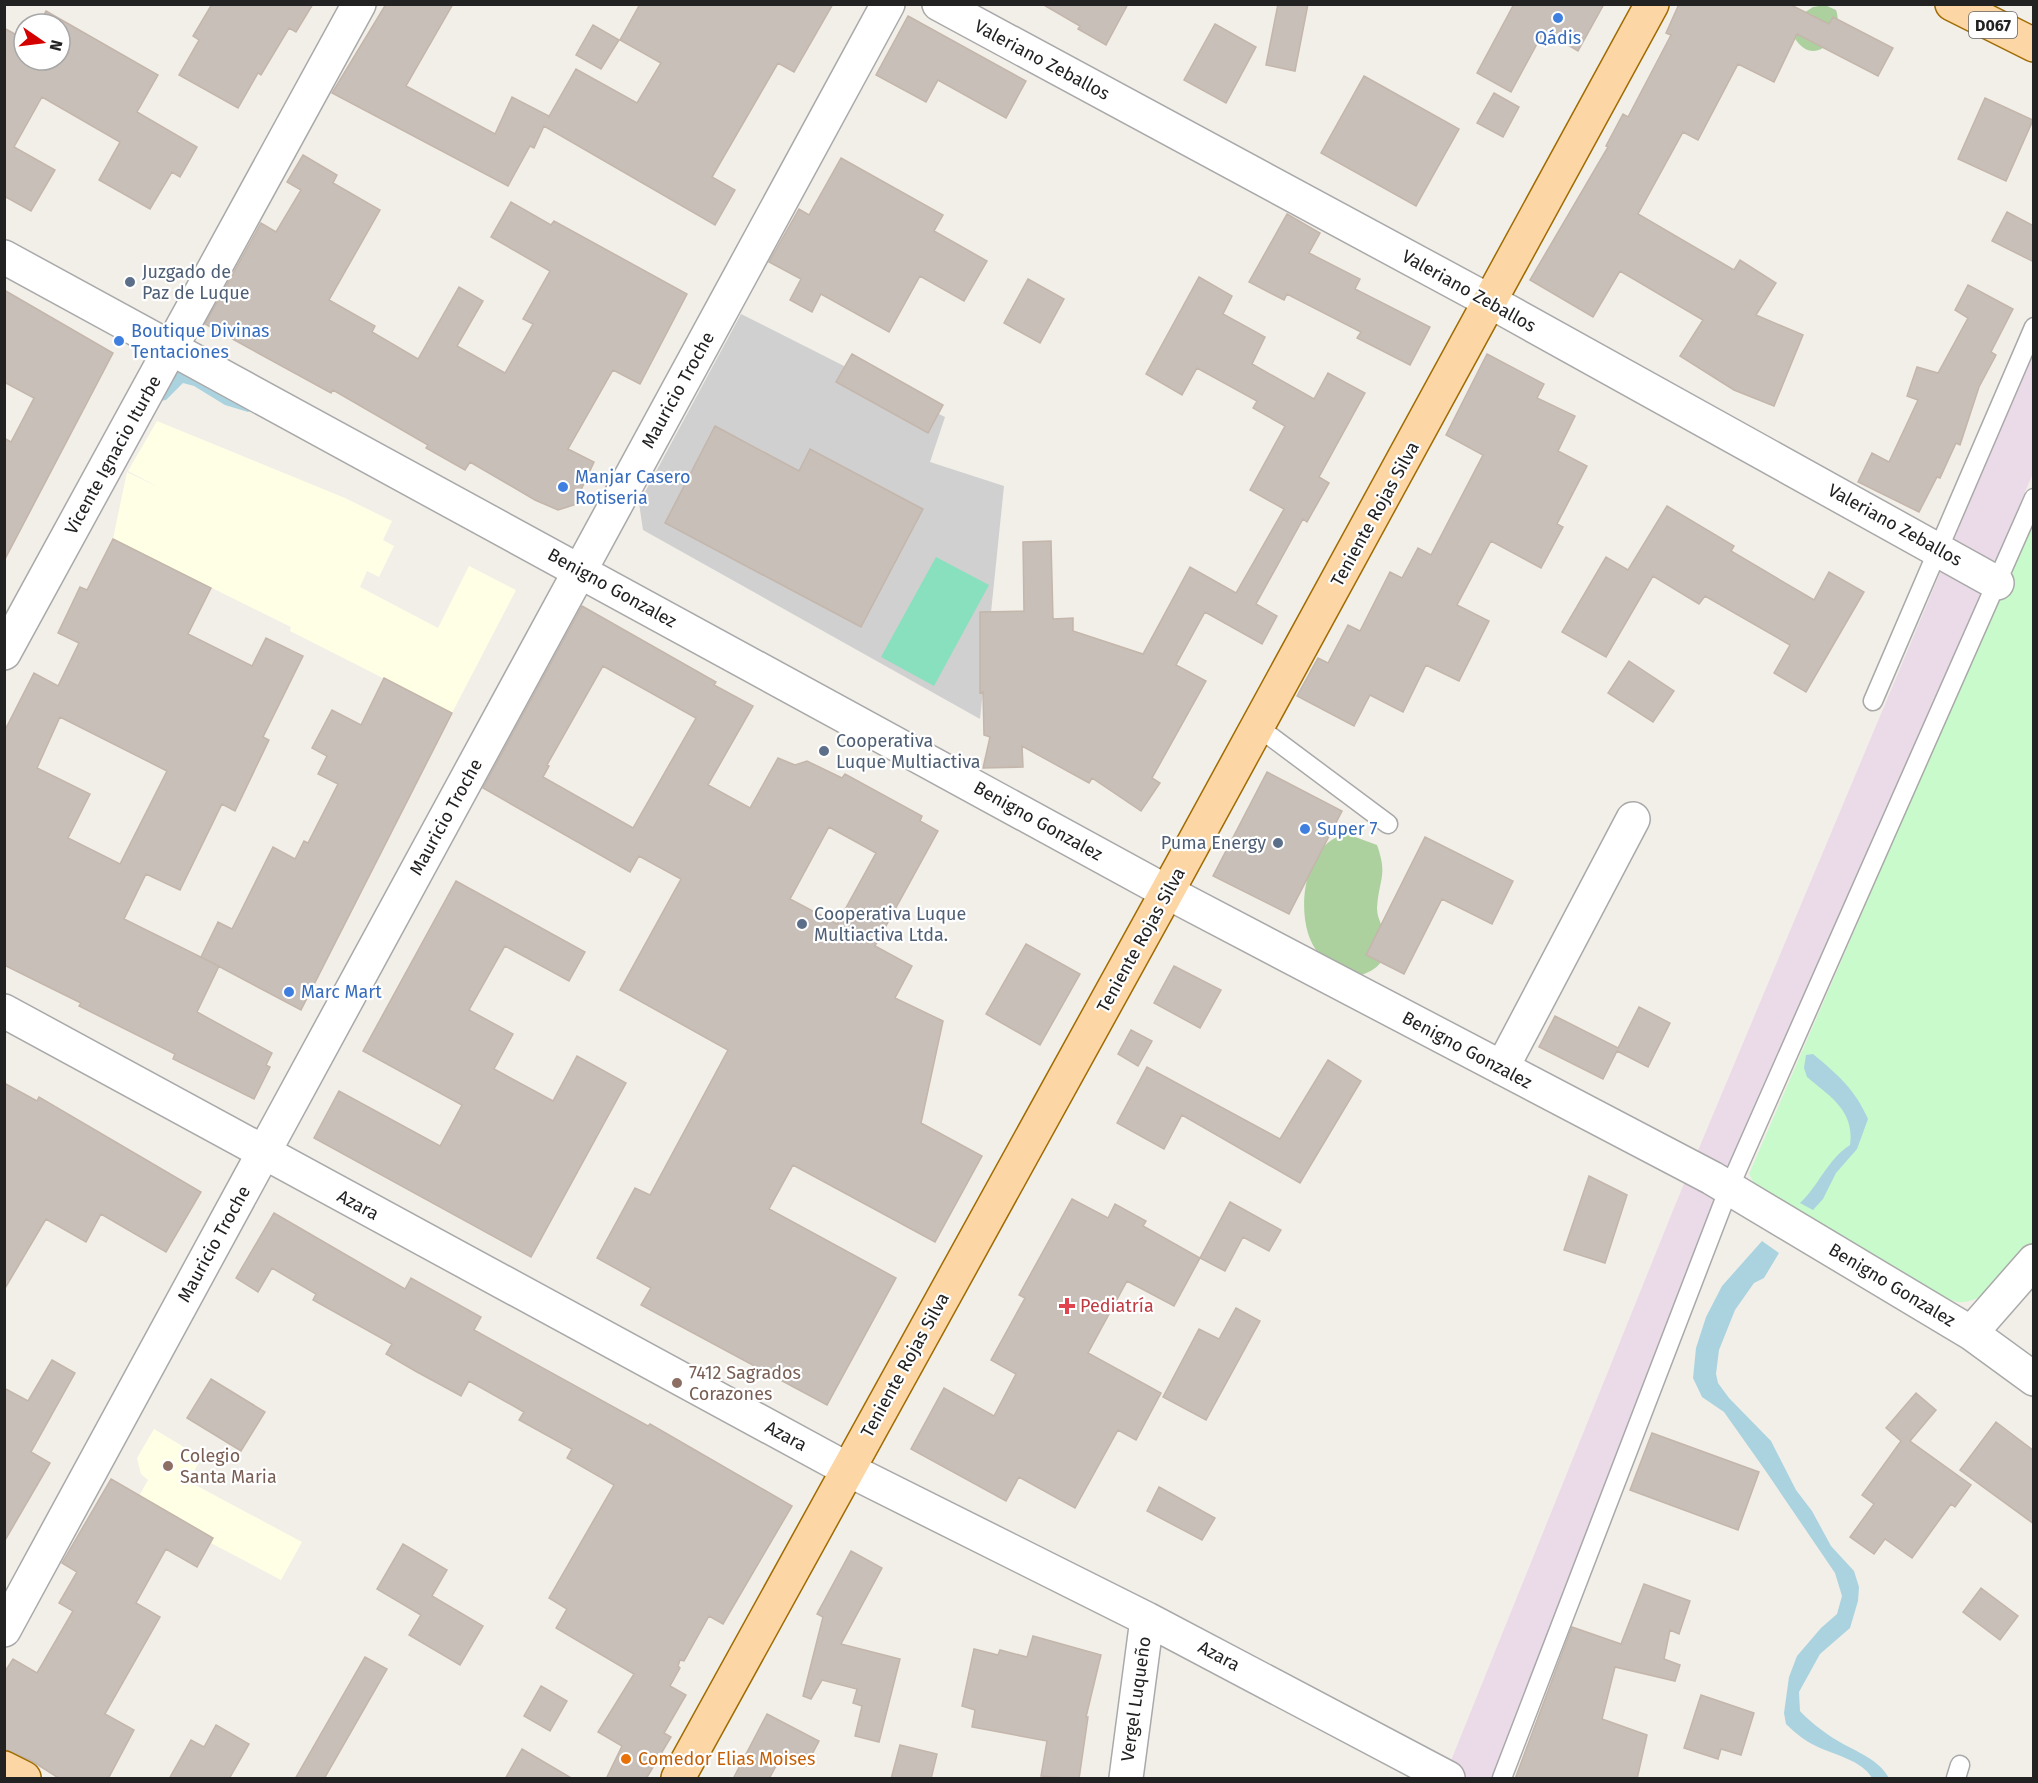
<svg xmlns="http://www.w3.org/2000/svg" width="2038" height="1783" viewBox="0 0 2038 1783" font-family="'Fira Sans',sans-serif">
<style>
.industrial{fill:#ebdbe8}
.education{fill:#ffffe5}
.religious{fill:#d0d0d0}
.forest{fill:#add19e}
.park{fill:#c8facc}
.pitch{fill:#88e0be}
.water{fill:#aad3df}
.building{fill:#c7bfb8;stroke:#c4b6ab;stroke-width:1.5;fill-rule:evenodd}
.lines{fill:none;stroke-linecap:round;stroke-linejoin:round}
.lane-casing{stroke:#a9a9a9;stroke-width:21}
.street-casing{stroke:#a9a9a9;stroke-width:36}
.primary-casing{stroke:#a06b00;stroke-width:36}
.lane{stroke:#fff;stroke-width:18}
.street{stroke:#fff;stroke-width:33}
.primary{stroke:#fcd6a4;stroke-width:33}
.shop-dot{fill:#3f7fe0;stroke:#fff;stroke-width:2}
.service-dot{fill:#5c6f8a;stroke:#fff;stroke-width:2}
.health-dot{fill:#e0444e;stroke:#fff;stroke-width:2}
.education-dot{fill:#8d6e63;stroke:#fff;stroke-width:2}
.food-dot{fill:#e8710a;stroke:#fff;stroke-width:2}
.labels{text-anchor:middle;stroke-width:4.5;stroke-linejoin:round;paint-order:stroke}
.shield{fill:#fff;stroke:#646464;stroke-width:1.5}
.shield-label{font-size:16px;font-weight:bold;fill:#222}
.shop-label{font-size:18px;fill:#366cbe;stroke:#fff;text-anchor:start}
.street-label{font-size:18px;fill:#222;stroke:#fff}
.service-label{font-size:18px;fill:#4e5e75;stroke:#fff;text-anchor:start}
.health-label{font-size:18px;fill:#be3a42;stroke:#fff;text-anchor:start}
.education-label{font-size:18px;fill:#785e54;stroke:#fff;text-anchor:start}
.food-label{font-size:18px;fill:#c56008;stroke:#fff;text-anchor:start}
</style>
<rect width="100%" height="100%" fill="#f2efe9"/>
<path class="industrial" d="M2033 351V473L1721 1219 1495 1778H1444L1676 1203Z"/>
<path class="education" d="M157 421 345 498 392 521 383 540 394 546 379 577 367 571 360 587 438 628 469 566 516 590 452 713 290 631 291 627 113 539 127 472 162 489 128 471Z
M154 1429 202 1458 188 1481 302 1542 281 1580 135 1503 148 1480 141 1474 137 1458Z"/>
<path class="religious" d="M741 314 945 417 930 462 1004 486 980 719 643 530 639 503Z"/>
<path class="forest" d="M1825 5 1836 10C1845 33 1815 72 1794 37L1799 16 1813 7Z
M1347 834 1377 845C1388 876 1379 878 1377 908 1377 920 1384 927 1386 938 1390 960 1374 973 1356 976 1345 970 1329 964 1320 955 1292 926 1301 841 1347 834Z"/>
<path class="park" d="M2033 518V1242C2017 1262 1988 1305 1958 1302 1951 1301 1943 1296 1937 1293L1754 1183 1749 1174Z"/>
<path class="pitch" d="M936 557 989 585 934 686 881 657Z"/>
<path class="water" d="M169 356 259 406 248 412 225 405 194 386 183 383 166 400 154 402Z
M1813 1054C1837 1074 1855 1089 1868 1119L1857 1149 1836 1173 1823 1199 1813 1210 1800 1203C1820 1184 1827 1160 1850 1145 1855 1110 1829 1096 1807 1077L1804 1068 1806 1055Z
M1762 1241 1779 1253 1764 1278 1754 1283 1735 1310 1719 1350 1716 1374 1718 1383 1729 1398 1771 1441 1796 1490 1812 1511 1831 1546 1854 1571 1859 1587 1858 1601 1850 1628 1820 1654 1799 1692 1800 1711C1809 1721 1821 1730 1833 1738 1853 1751 1877 1757 1889 1778H1872C1862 1760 1834 1755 1816 1746 1805 1741 1795 1733 1786 1724L1784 1713 1789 1677 1797 1656 1821 1628 1837 1614 1842 1596 1835 1573 1765 1470 1724 1412 1702 1397 1693 1378 1696 1348 1706 1317 1722 1286Z"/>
<path class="building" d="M212 4H313L296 32 289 28 261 75 258 73 238 108 179 75 199 40 193 36Z
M386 4H453L406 86 495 134 512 97 549 116 548 118 576 69 637 103 661 63 620 40 640 4H833L794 72 778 63 712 177 735 190 715 225 544 126 534 148 530 146 508 186 332 93Z
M1042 4H1128L1106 45 1078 29 1080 26Z
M1278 4H1308L1295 71 1266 65Z
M1514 4H1604L1578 51 1544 31 1511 92 1477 73Z
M1679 4H1789L1829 24 1833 17 1893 48 1878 76 1797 34 1774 82 1738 64 1698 140 1683 132 1638 214 1734 270 1740 260 1776 283 1756 315 1803 335 1774 406 1734 390 1680 356 1703 320 1620 271 1593 317 1530 280 1608 147 1606 146 1623 114 1628 117 1671 35 1666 33Z
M46 11 158 75 137 112 197 147 180 177 172 172 150 209 99 180 120 142 42 97 14 147 55 170 31 211 4 196V28L24 39V60H60V24H39Z
M908 16 1026 81 1006 118 938 80 926 102 876 75Z
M1215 24 1256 47 1226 103 1184 80Z
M593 25 619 40 601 69 576 55Z
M1364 76 1459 129 1416 206 1321 153Z
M1494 93 1519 107 1503 137 1477 123Z
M1985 98 2033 120 2006 181 1958 159Z
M303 155 337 175 333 183 380 210 329 300 375 326 372 332 418 359 459 287 483 301 457 346 505 373 533 324 523 319 550 271 491 237 511 202 551 225 554 221 687 294 640 384 613 370 568 449 594 462 574 505 558 510 535 500 470 462 465 470 426 448 428 445 333 390 331 393 205 324 261 223 276 232 301 190 287 182Z
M841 158 943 215 934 231 987 261 964 301 920 276 889 332 821 294 812 312 790 300 801 279 769 262 799 209 809 215Z
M2007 212 2034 226V262L1992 241Z
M1287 214 1320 233 1309 253 1360 279 1355 289 1430 327 1410 365 1357 338 1361 332 1287 294 1284 300 1249 282Z
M1199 277 1232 296 1223 314 1265 337 1252 364 1314 399 1328 373 1365 393 1319 477 1329 483 1307 522 1303 519 1256 604 1277 616 1262 644 1205 612 1176 665 1206 681 1152 778 1160 783 1141 811 1092 778 1089 783 1022 746 1023 767 983 768 990 737 984 735 983 692 980 693V612L1024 611 1023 542 1051 541 1053 619 1073 618V631L1143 654 1190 567 1236 593 1284 509 1250 490 1285 426 1253 408 1257 401 1197 368 1182 395 1146 374Z
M1028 279 1064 299 1040 343 1004 323Z
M1968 285 2013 309 1991 352 1996 355 1979 387 1960 445 1956 443 1940 478 1937 477 1919 512 1858 482 1872 453 1889 462 1918 400 1907 396 1917 367 1938 373 1968 318 1955 310Z
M4 290 113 353 4 561V438L11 442 34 398 4 382Z
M852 354 943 405 928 433 836 382Z
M1487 354 1544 384 1537 398 1575 416 1558 451 1587 466 1557 524 1563 527 1541 568 1491 541 1457 605 1489 621 1459 681 1426 665 1403 712 1370 695 1354 726 1297 696 1318 658 1328 663 1348 625 1360 631 1390 572 1402 578 1418 548 1431 555 1483 455 1446 435Z
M715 426 799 471 810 449 923 509 861 627 665 523Z
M1667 506 1734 546 1731 551 1814 600 1829 572 1864 592 1806 692 1774 673 1790 645 1705 596 1699 604 1653 576 1606 657 1562 632 1606 557 1628 570Z
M113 539 211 588 188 634 252 666 266 638 303 656 263 737 269 740 235 811 222 804 180 890 146 874 124 919 219 966 197 1012 272 1053 266 1065 270 1067 254 1099 173 1059 175 1054 79 1006 81 1003 4 965V732L34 673 58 686 79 643 58 633 80 587 87 590ZM60 717 167 771 120 864 68 838 90 794 37 768Z
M582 606 716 682 714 685 753 706 708 785 750 808 778 758 795 765 807 761 842 778 845 774 922 816 920 821 938 831 875 946 912 966 895 998 943 1021 921 1123 982 1156 935 1242 793 1165 769 1209 896 1278 827 1405 641 1305 651 1288 597 1258 635 1188 650 1195 728 1050 620 990 681 879 639 856 630 872 483 788ZM603 666 696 718 633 828 543 777 549 766 547 765ZM829 827 876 853 837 924 790 899Z
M1629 661 1674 691 1653 722 1608 693Z
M384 678 452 713 301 1010 201 957 218 922 232 929 273 847 295 859 304 841 308 843 338 784 318 774 327 756 312 748 332 710 361 725Z
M1267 772 1342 811 1289 914 1213 876Z
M1425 837 1513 881 1492 924 1442 899 1404 974 1366 955Z
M456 881 585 952 569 981 505 946 469 1010 513 1034 494 1069 553 1101 577 1056 626 1083 531 1257 314 1138 339 1091 440 1146 462 1105 363 1051Z
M1026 944 1080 974 1040 1045 986 1014Z
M1174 966 1221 990 1200 1028 1154 1003Z
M1639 1007 1670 1023 1648 1067 1617 1051 1603 1079 1539 1047 1555 1016 1618 1048Z
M1131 1030 1152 1041 1138 1066 1118 1054Z
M1328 1060 1361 1081 1300 1183 1182 1115 1164 1149 1117 1123 1147 1067 1280 1139Z
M4 1083 37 1101 39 1097 201 1192 166 1252 101 1214 86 1242 46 1219 4 1290Z
M1589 1176 1627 1195 1605 1263 1564 1250Z
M1072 1199 1108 1218 1115 1204 1146 1221 1143 1226 1200 1258 1174 1306 1127 1281 1088 1353 1161 1393 1136 1440 1118 1430 1075 1508 1019 1477 1006 1501 911 1449 944 1388 994 1416 1016 1374 991 1360 1025 1298 1019 1295Z
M1230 1202 1281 1230 1269 1251 1243 1237 1225 1271 1200 1258Z
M274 1213 405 1289 411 1278 481 1317 474 1330 648 1426 650 1424 792 1506 723 1624 709 1616 684 1661 680 1660 678 1666 680 1668 670 1686 686 1695 664 1733 671 1737 646 1779H606L622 1746 598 1732 634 1674 556 1628 567 1609 549 1598 614 1485 567 1458 572 1449 519 1420 524 1412 469 1381 461 1396 417 1372 386 1354 392 1344 313 1300 316 1294 272 1268 258 1292 236 1278Z
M1236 1308 1260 1321 1206 1420 1163 1397 1199 1329 1219 1339Z
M52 1360 75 1373 31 1452 50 1463 4 1542V1388L28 1401Z
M211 1379 265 1412 241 1451 187 1418Z
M1916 1393 1936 1410 1910 1441 1971 1485 1955 1507 1951 1504 1912 1558 1885 1539 1874 1554 1850 1537 1874 1504 1862 1495 1901 1441 1886 1428Z
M1996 1422 2034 1451V1524L1960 1470Z
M1652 1433 1759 1472 1738 1530 1630 1490Z
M111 1479 213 1538 197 1567 166 1549 136 1603 160 1617 105 1714 134 1730 108 1779H60L32 1761 4 1749V1673L13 1659 37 1673 73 1611 59 1603 77 1572 62 1563Z
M1159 1487 1215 1518 1202 1540 1147 1511Z
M403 1544 447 1570 432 1596 483 1626 460 1665 409 1635 421 1615 377 1589Z
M851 1551 882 1568 841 1644 900 1659 879 1742 855 1736 862 1706 853 1703 857 1689 822 1680 811 1699 803 1696 823 1617 817 1614Z
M1644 1584 1690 1601 1679 1634 1670 1630 1664 1659 1680 1665 1675 1681 1615 1667 1602 1719 1647 1735 1637 1779H1515L1572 1627 1621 1644Z
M1981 1588 2018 1616 2000 1640 1963 1612Z
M1033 1636 1101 1655 1086 1717H1088L1079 1779 1041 1776 1047 1741 972 1727 975 1710 962 1706 974 1649 998 1655 1000 1650 1027 1657Z
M365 1657 387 1669 324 1779H295Z
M541 1686 567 1701 550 1731 524 1716Z
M1701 1695 1754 1713 1741 1755 1721 1749 1718 1759 1684 1748Z
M767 1714 819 1741 806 1766 783 1753 769 1779H733Z
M216 1725 249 1744 229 1779H169L191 1740 204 1747Z
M900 1745 937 1754 931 1779H891Z
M522 1749 573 1779H505Z"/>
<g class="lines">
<defs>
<path id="lane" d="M1873 701 2034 327
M1258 727 1388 824
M1502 1778 1729 1188 2034 498
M1956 1778 1960 1765"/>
<path id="street" d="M939 4 1491 302 1997 583
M4 257 1167 892 1712 1178 1971 1333 2034 1379
M4 653 359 4
M4 1011 847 1469 1147 1619 1448 1778
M1502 1068 1633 819
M1971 1333 2034 1261
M4 1630 888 4
M1126 1778 1147 1619"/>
<path id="primary" d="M1952 4 2034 45
M4 1768 24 1778
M678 1778 1167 892 1652 4"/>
</defs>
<use href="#lane" class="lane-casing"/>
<use href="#street" class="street-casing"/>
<use href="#primary" class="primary-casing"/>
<use href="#lane" class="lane"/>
<use href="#street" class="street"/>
<use href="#primary" class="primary"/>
</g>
<g class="shop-dot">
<circle cx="1558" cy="18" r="6"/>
<circle cx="119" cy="341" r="6"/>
<circle cx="563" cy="487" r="6"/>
<circle cx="1305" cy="829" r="6"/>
<circle cx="289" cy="992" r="6"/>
</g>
<g class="service-dot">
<circle cx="130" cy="282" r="6"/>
<circle cx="824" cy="751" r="6"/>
<circle cx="1278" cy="843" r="6"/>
<circle cx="802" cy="924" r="6"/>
</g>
<path class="health-dot" d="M1064 1297h6v6h6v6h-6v6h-6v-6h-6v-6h6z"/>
<g class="education-dot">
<circle cx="677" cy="1383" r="6"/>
<circle cx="168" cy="1466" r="6"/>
</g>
<circle class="food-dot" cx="626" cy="1759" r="6"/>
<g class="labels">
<rect class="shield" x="1969" y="12" width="48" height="26" rx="4.5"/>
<g class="shield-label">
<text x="1993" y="31">D067</text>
</g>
<g class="shop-label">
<text x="1558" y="44" text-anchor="middle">Qádis</text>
<text x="131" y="337">Boutique Divinas<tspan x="131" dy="21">Tentaciones</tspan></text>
<text x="575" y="483">Manjar Casero<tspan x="575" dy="21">Rotiseria</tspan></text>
<text x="1317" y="835">Super 7</text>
<text x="301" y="998">Marc Mart</text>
</g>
<g class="street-label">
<text transform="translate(1042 60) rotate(28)" y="6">Valeriano Zeballos</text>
<text transform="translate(1469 291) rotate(29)" y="6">Valeriano Zeballos</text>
<text transform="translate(678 390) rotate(-61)" y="6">Mauricio Troche</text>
<text transform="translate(113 455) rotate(-61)" y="6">Vicente Ignacio Iturbe</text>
<text transform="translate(1375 514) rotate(-61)" y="6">Teniente Rojas Silva</text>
<text transform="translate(1895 525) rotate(29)" y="6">Valeriano Zeballos</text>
<text transform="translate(612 588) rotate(29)" y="6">Benigno Gonzalez</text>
<text transform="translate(446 817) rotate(-61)" y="6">Mauricio Troche</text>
<text transform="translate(1038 821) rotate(29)" y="6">Benigno Gonzalez</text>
<text transform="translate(1141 940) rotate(-61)" y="6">Teniente Rojas Silva</text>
<text transform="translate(1467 1050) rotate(28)" y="6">Benigno Gonzalez</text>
<text transform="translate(358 1205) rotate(28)" y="6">Azara</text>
<text transform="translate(214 1244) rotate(-61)" y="6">Mauricio Troche</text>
<text transform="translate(1892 1285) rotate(31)" y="6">Benigno Gonzalez</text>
<text transform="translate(905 1365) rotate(-61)" y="6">Teniente Rojas Silva</text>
<text transform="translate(786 1436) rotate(28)" y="6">Azara</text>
<text transform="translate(1219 1656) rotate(28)" y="6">Azara</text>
<text transform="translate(1136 1699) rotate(-82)" y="6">Vergel Luqueño</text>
</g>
<g class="service-label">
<text x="142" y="278">Juzgado de<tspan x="142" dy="21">Paz de Luque</tspan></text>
<text x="836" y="747">Cooperativa<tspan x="836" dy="21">Luque Multiactiva</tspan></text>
<text x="1266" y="849" text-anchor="end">Puma Energy</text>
<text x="814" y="920">Cooperativa Luque<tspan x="814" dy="21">Multiactiva Ltda.</tspan></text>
</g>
<g class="health-label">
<text x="1080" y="1312">Pediatría</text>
</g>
<g class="education-label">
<text x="689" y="1379">7412 Sagrados<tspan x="689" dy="21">Corazones</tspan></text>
<text x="180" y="1462">Colegio<tspan x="180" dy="21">Santa Maria</tspan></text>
</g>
<g class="food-label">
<text x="638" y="1765">Comedor Elias Moises</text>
</g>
</g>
<rect width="2038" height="1783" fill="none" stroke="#222222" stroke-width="12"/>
<g transform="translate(42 42) rotate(104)"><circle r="28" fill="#ffffff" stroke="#a7a7a7" stroke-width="1.5"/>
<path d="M0-4.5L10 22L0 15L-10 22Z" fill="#d40000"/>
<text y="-9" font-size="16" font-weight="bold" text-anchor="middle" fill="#222222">N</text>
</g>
</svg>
